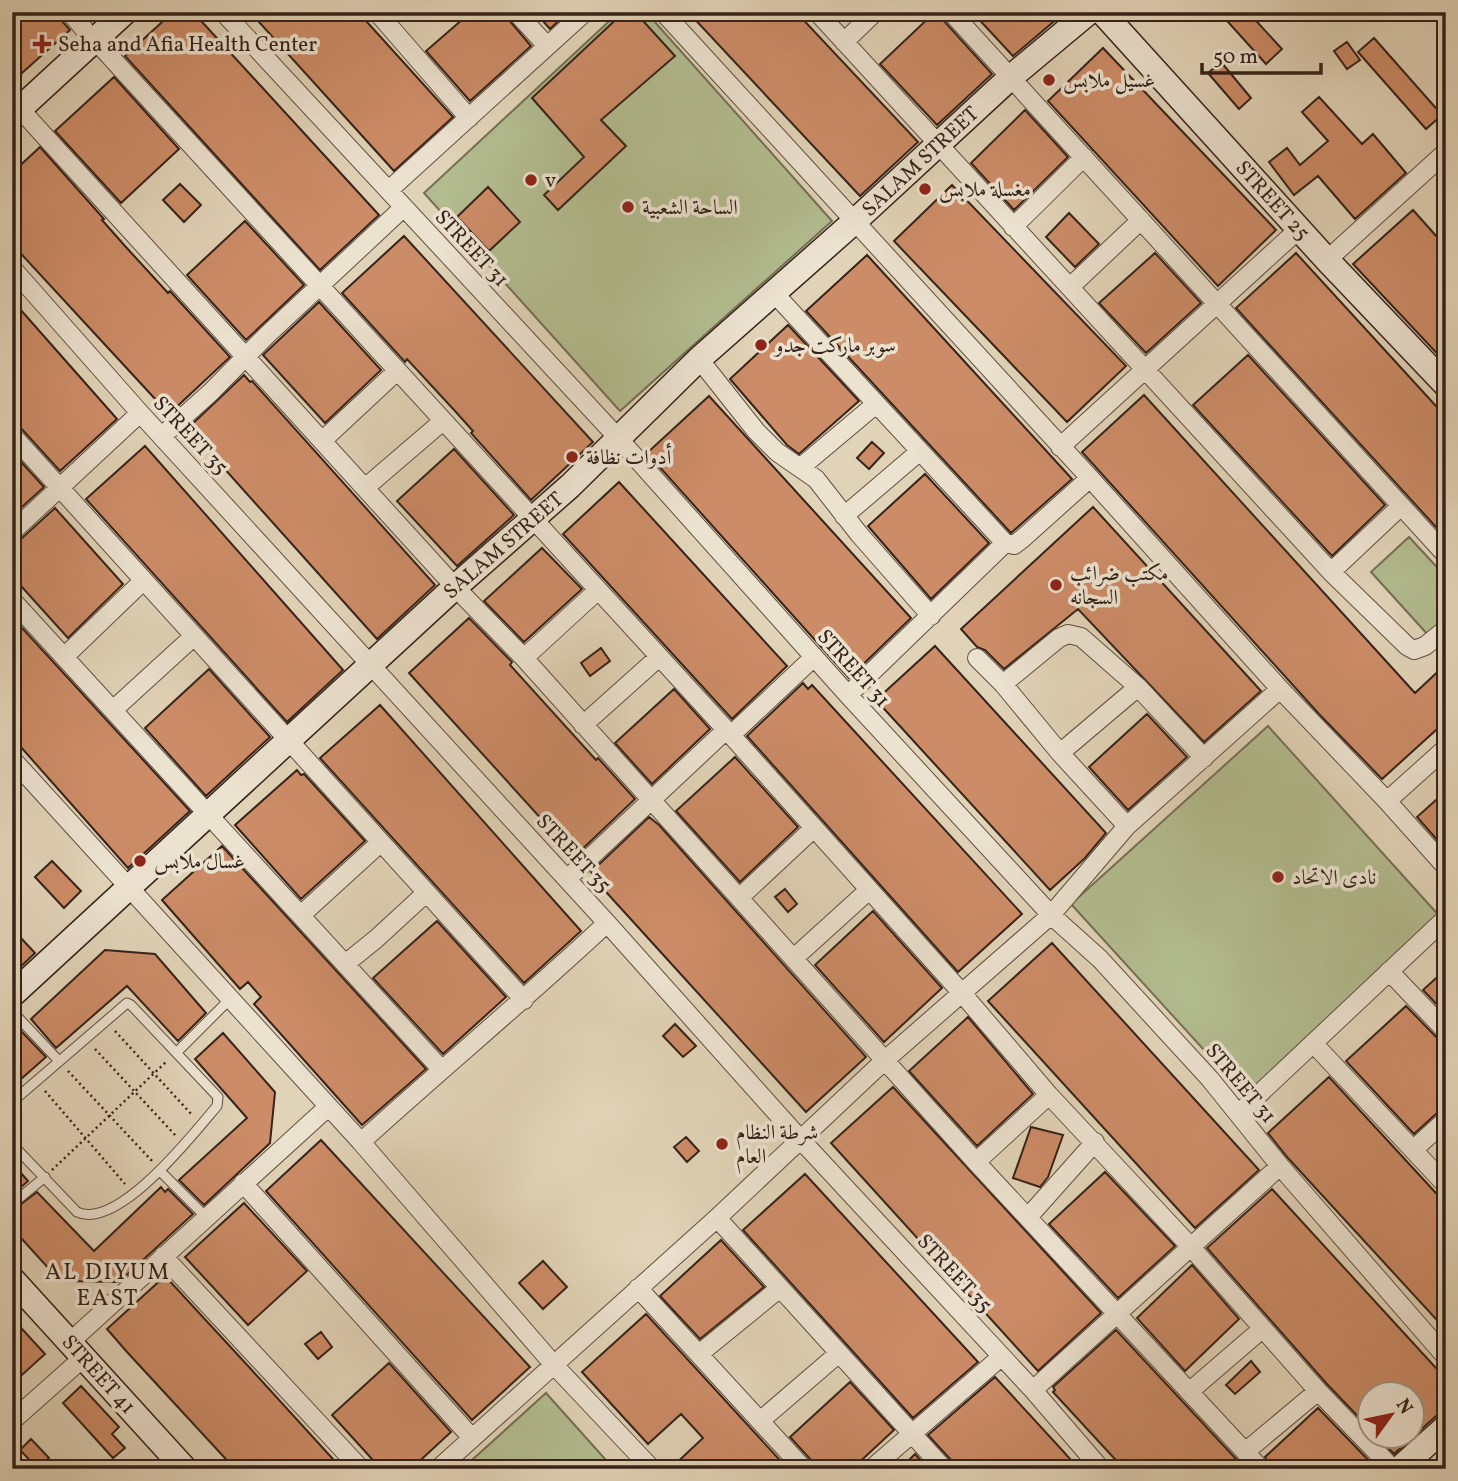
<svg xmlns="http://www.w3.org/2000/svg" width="1458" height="1481" viewBox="0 0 1458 1481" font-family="Vollkorn,Amiri,serif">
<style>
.green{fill:#b2bc8f;stroke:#746f54;stroke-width:2}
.building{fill:#cc8c67;stroke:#352219;stroke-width:2}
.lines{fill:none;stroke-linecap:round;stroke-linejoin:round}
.lane-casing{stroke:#604e40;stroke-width:11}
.street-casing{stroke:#604e40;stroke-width:20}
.secondary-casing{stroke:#352219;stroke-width:27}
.path{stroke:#352219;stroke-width:2.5;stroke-dasharray:2 3.5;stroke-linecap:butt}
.lane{stroke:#ece2d0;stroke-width:9}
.street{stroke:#ece2d0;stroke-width:18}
.secondary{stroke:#ece2d0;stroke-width:24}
.poi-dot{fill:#8f2418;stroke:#ece2d0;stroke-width:2.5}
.labels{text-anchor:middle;stroke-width:7;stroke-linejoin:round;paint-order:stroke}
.poi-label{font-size:21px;fill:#352219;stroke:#ece2d0;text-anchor:start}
.street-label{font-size:21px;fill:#352219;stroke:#ece2d0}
.neighbourhood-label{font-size:23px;letter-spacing:2px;fill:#352219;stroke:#ece2d0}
</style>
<rect width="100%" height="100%" fill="#e1d3b7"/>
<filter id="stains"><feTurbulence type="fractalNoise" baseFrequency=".00286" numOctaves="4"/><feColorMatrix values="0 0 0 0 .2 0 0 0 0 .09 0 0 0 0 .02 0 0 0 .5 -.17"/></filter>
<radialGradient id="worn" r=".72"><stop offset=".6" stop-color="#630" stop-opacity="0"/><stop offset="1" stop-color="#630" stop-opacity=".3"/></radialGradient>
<path class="green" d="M619 12H646L832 221 620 411 424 193Z
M1409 537 1446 577V621L1429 636 1371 572Z
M1268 726 1442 919 1245 1095 1071 904Z
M546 1393 614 1469H462Z"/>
<path class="building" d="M12 12H54L70 30 12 82Z
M173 12H193L379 215 320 270 125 56Z
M250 12H358L453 117 394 171Z
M471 12H502L531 46 470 101 426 51Z
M535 12H568L550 29Z
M624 12H635L675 56 601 120 626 146 558 210 544 195 584 157 532 98Z
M688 12H796L918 142 860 196Z
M935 12H940L943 20 992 74 937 125 880 64Z
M972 12H1065L1013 56Z
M1219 12H1248L1282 49 1266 64Z
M1374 38 1442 115 1426 129 1358 52Z
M1347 42 1360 60 1347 69 1334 51Z
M1103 48 1276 230 1218 286 1048 101Z
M1221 62 1251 98 1239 109 1208 73Z
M114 77 179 149 121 203 55 131Z
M1319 97 1362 144 1373 134 1406 173 1355 219 1318 176 1294 195 1269 162 1287 148 1300 165 1328 141 1302 112Z
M1025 110 1068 157 1014 210 971 163Z
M40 147 104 219 102 220 125 246 168 293 170 291 230 357 169 414 12 244V173Z
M180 184 201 205 184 222 163 200Z
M952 185 1126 366 1067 422 894 241Z
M488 187 520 222 489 251 457 217Z
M1413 210 1446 247V363L1353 264Z
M1069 213 1099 244 1075 267 1046 237Z
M245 221 304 285 246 340 187 275Z
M404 236 593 442 531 500 471 433 473 431 455 411 407 359 405 362 342 293Z
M1155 253 1201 303 1146 353 1099 303Z
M1296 253 1446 417V538L1236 308Z
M867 255 1072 479 1011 533 806 311Z
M12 300 117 419 60 471 20 427 12 424Z
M319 302 381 370 325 423 263 355Z
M788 325 859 401 799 454 787 445 730 379Z
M1248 355 1385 505 1332 556 1193 405Z
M244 375 250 382 252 381 435 585 377 639 188 428Z
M1144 395 1415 693 1446 664V721L1382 779 1319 714 1082 452Z
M709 396 911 618 849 678 647 453Z
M872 442 884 453 869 469 857 458Z
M145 446 343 670 287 722 86 499Z
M454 449 514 515 457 566 397 501Z
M12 452 44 487 12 516Z
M925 474 989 543 931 599 868 526Z
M619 482 787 666 732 719 563 534Z
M1093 507 1261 691 1204 742 1078 609 1004 669 985 650 977 647 961 629Z
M55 508 123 584 68 638 12 576V543L20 540Z
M542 548 582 589 524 642 484 601Z
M12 617 190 811 128 868 12 737Z
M469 618 512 662 510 665 596 760 598 758 635 799 575 856 409 673Z
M935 646 1106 833 1085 858 1050 890 876 700Z
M601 648 610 661 590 676 581 663Z
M209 669 270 737 206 796 145 728Z
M803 683 808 689 812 685 1022 914 958 972 747 736Z
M674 689 710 729 652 784 615 743Z
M380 705 581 931 524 983 320 758Z
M1147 714 1187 757 1128 810 1089 767Z
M735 757 798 827 740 882 676 811Z
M297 770 301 775 304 774 365 841 301 899 235 825Z
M1446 791V850L1417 817Z
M649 817 659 825 866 1057 806 1112 597 882 598 881 591 872Z
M222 846 426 1069 362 1125 254 1004 261 997 248 982 240 989 162 900Z
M52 861 81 891 64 908 35 877Z
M785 889 797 904 788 912 775 897Z
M873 911 942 988 884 1042 815 965Z
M437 921 506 997 443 1054 373 978Z
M19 936 35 953 12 975V942Z
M1052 943 1259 1170 1195 1228 988 1001Z
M105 950 155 954 206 1013 178 1041 127 986 56 1048 31 1019Z
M1446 969V1014L1423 990Z
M1406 1006 1438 1039 1446 1042V1109L1438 1112 1414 1134 1346 1061Z
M968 1017 1033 1094 977 1146 909 1071Z
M675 1024 696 1046 683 1057 663 1036Z
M20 1030 46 1057 12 1087V1037Z
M223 1033 275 1092 270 1143 204 1205 179 1180 247 1118 195 1059Z
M1329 1077 1446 1204V1330L1288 1158 1268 1133Z
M893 1087 1101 1313 1038 1371 831 1143Z
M1031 1127 1063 1135 1048 1177 1040 1187 1013 1178Z
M686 1137 699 1151 687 1162 674 1147Z
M321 1140 530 1367 472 1420 266 1191Z
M12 1163 28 1181 12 1195Z
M1105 1172 1175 1246 1118 1298 1049 1224Z
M805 1174 978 1362 913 1418 743 1230Z
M161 1187 165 1192 168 1189 193 1214 119 1282 60 1281 12 1228V1211L37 1192 94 1251Z
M1272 1189 1446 1379V1407L1394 1454 1377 1436H1412V1394H1370V1429L1326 1383 1207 1248Z
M244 1203 307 1271 248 1325 185 1257Z
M721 1240 764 1287 700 1339 660 1296Z
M543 1261 567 1287 543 1309 519 1283Z
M1192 1265 1239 1319 1185 1371 1137 1318Z
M165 1276 249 1367 342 1469H235L127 1352 107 1329Z
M646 1314 788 1469H670L703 1438 681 1414 648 1444 582 1372Z
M12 1318 45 1354 12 1384Z
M1116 1330 1237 1460 1245 1469H1124L1053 1392 1055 1390 1053 1387Z
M321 1332 332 1347 318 1359 305 1344Z
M1251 1361 1260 1372 1235 1394 1226 1385Z
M389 1363 451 1432 411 1469H381L332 1415Z
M995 1377 1062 1450 1079 1469H955L952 1461 928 1435Z
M850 1382 894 1430 852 1469H815L812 1461 790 1437Z
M81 1386 119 1427 112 1434 125 1448 113 1458 63 1403Z
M1318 1408 1377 1469H1272L1265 1457Z
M31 1439 49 1458 37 1468 20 1450Z
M915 1454 928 1469H900Z"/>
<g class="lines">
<defs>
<path id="lane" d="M12 1011 59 1061
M177 1052 230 999
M12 1102 127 1003 131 1005 218 1097 217 1106C194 1133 118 1231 77 1212L12 1144
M160 1171 206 1217
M12 1204 45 1177"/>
<path id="street" d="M70 12 84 29
M223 12 619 439 848 695 1051 915 1100 959 1210 1079 1280 1166 1446 1357
M377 12 469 118
M516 12 547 46
M663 12 1090 478 1280 689 1387 801 1446 867
M817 12 1331 572 1407 646 1414 650 1425 646 1446 629
M951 12 1446 555
M95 40 731 735 961 992 1049 1095 1190 1246 1318 1391 1393 1469
M844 42 875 12
M20 109 455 587 524 658 976 1162 1261 1469
M389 190 585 12
M1013 227 1084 157
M1327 260 1446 152
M12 268 140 413 607 923 800 1139 1033 1390 1101 1469
M1070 287 1141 220
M773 292 1005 543 1014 545 1022 539 1090 478
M699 359 756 431 777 452 816 479 859 534 931 616
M12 435 524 1000
M162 436 211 392 267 335 404 207
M323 440 397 371
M1060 447 1299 229
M801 467 876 404
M366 487 443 421
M844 516 919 452
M12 532 140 413
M1331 572 1401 506
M12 600 441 1069
M64 657 143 581
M524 658 597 591
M977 658 1003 684 1060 753 1127 826
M1003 684 1059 638 1068 634 1081 637 1138 687 1204 758
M848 695 1005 543
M113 710 193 637
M583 725 659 657
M731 735 814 657
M1060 753 1138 687
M12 759 361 1142 554 1365 652 1469
M1387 801 1446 748
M567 879 726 730
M739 898 814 828
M301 915 380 843
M794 958 869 890
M345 964 376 939 426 893
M1389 971 1446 1031
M1313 1043 1446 1185
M1238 1114 1446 918
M361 1142C442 1068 527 998 607 923
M1413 1150 1446 1120
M976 1162 1049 1095
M243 1183 472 1438
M1029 1216 1095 1142
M717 1218 944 1469
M163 1256 361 1469
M638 1288 804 1469
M70 1342 328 1107
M699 1354 780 1288
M1033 1390 1280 1166
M1190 1391 1262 1329
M12 1421 84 1357
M760 1421 838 1354
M1245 1452 1318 1391
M12 1464 16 1469
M438 1469 717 1218 884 1061 1051 915 1127 826 1280 689
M871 1469 1001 1357"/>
<path id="secondary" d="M1102 12 1327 260 1446 385
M12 116 125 12
M12 995 455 587 570 486 699 359 855 221 1011 77 1089 12
M12 1279 185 1469
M1399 1469 1446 1427"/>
</defs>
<use href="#lane" class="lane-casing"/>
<use href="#street" class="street-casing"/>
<use href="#secondary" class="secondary-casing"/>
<path class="path" d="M115 1031 193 1116
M95 1049 176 1136
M68 1071 152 1161
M45 1091 125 1184
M52 1170 167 1061"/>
<use href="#lane" class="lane"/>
<use href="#street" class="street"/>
<use href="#secondary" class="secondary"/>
</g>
<g class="poi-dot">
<path d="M38.5 33.5h7v7h7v7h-7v7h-7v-7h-7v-7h7z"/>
<circle cx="1049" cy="80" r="7"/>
<circle cx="531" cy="180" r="7"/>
<circle cx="925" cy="189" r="7"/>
<circle cx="628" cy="207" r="7"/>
<circle cx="761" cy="345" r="7"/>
<circle cx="572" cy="457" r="7"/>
<circle cx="1056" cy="585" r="7"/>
<circle cx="140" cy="861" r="7"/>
<circle cx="1278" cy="877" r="7"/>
<circle cx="722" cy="1144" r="7"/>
</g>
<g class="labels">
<g class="poi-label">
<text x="58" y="51">Seha and Afia Health Center</text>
<text x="1063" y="87">غسيل ملابس</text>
<text x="545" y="187">v</text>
<text x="939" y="196">مغسلة ملابس</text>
<text x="642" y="214">الساحة الشعبية</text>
<text x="775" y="352">سوبر ماركت جدو</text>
<text x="586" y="464">أدوات نظافة</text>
<text x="1070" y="580">مكتب ضرائب<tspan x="1070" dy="24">السجانه</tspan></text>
<text x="154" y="868">غسال ملابس</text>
<text x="1292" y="884">نادى الاتحاد</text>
<text x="736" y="1139">شرطة النظام<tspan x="736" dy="24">العام</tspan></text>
</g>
<g class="street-label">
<text transform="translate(920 161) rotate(-43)" y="7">SALAM STREET</text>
<text transform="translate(1273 200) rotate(48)" y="7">STREET 25</text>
<text transform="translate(472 248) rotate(47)" y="7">STREET 31</text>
<text transform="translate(191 435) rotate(47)" y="7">STREET 35</text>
<text transform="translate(503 545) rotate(-41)" y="7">SALAM STREET</text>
<text transform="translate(854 668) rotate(48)" y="7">STREET 31</text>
<text transform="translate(574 853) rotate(47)" y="7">STREET 35</text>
<text transform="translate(1241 1083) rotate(50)" y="7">STREET 31</text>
<text transform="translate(955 1273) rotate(47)" y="7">STREET 35</text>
<text transform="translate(99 1374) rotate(48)" y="7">STREET 41</text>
</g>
<g class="neighbourhood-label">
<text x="108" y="1279">AL DIYUM<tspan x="108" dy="26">EAST</tspan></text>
</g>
</g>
<rect width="1458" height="1481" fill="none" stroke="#e1d3b7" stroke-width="42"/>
<rect x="14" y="14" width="1430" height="1453" fill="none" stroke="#352219" stroke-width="3.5"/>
<rect x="21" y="21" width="1416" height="1439" fill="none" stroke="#352219" stroke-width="2"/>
<g transform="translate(1391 1415) rotate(57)"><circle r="33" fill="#ece2d0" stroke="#a39587" stroke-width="2"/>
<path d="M0-5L12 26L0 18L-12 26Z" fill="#8f2418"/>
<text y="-10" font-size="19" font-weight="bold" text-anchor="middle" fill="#352219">N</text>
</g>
<path d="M1202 63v10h119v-10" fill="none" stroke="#352219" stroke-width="3.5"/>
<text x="1213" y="63" font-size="21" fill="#352219" stroke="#ece2d0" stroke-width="5" paint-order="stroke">50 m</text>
<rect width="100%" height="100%" filter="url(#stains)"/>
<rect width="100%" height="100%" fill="url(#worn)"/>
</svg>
